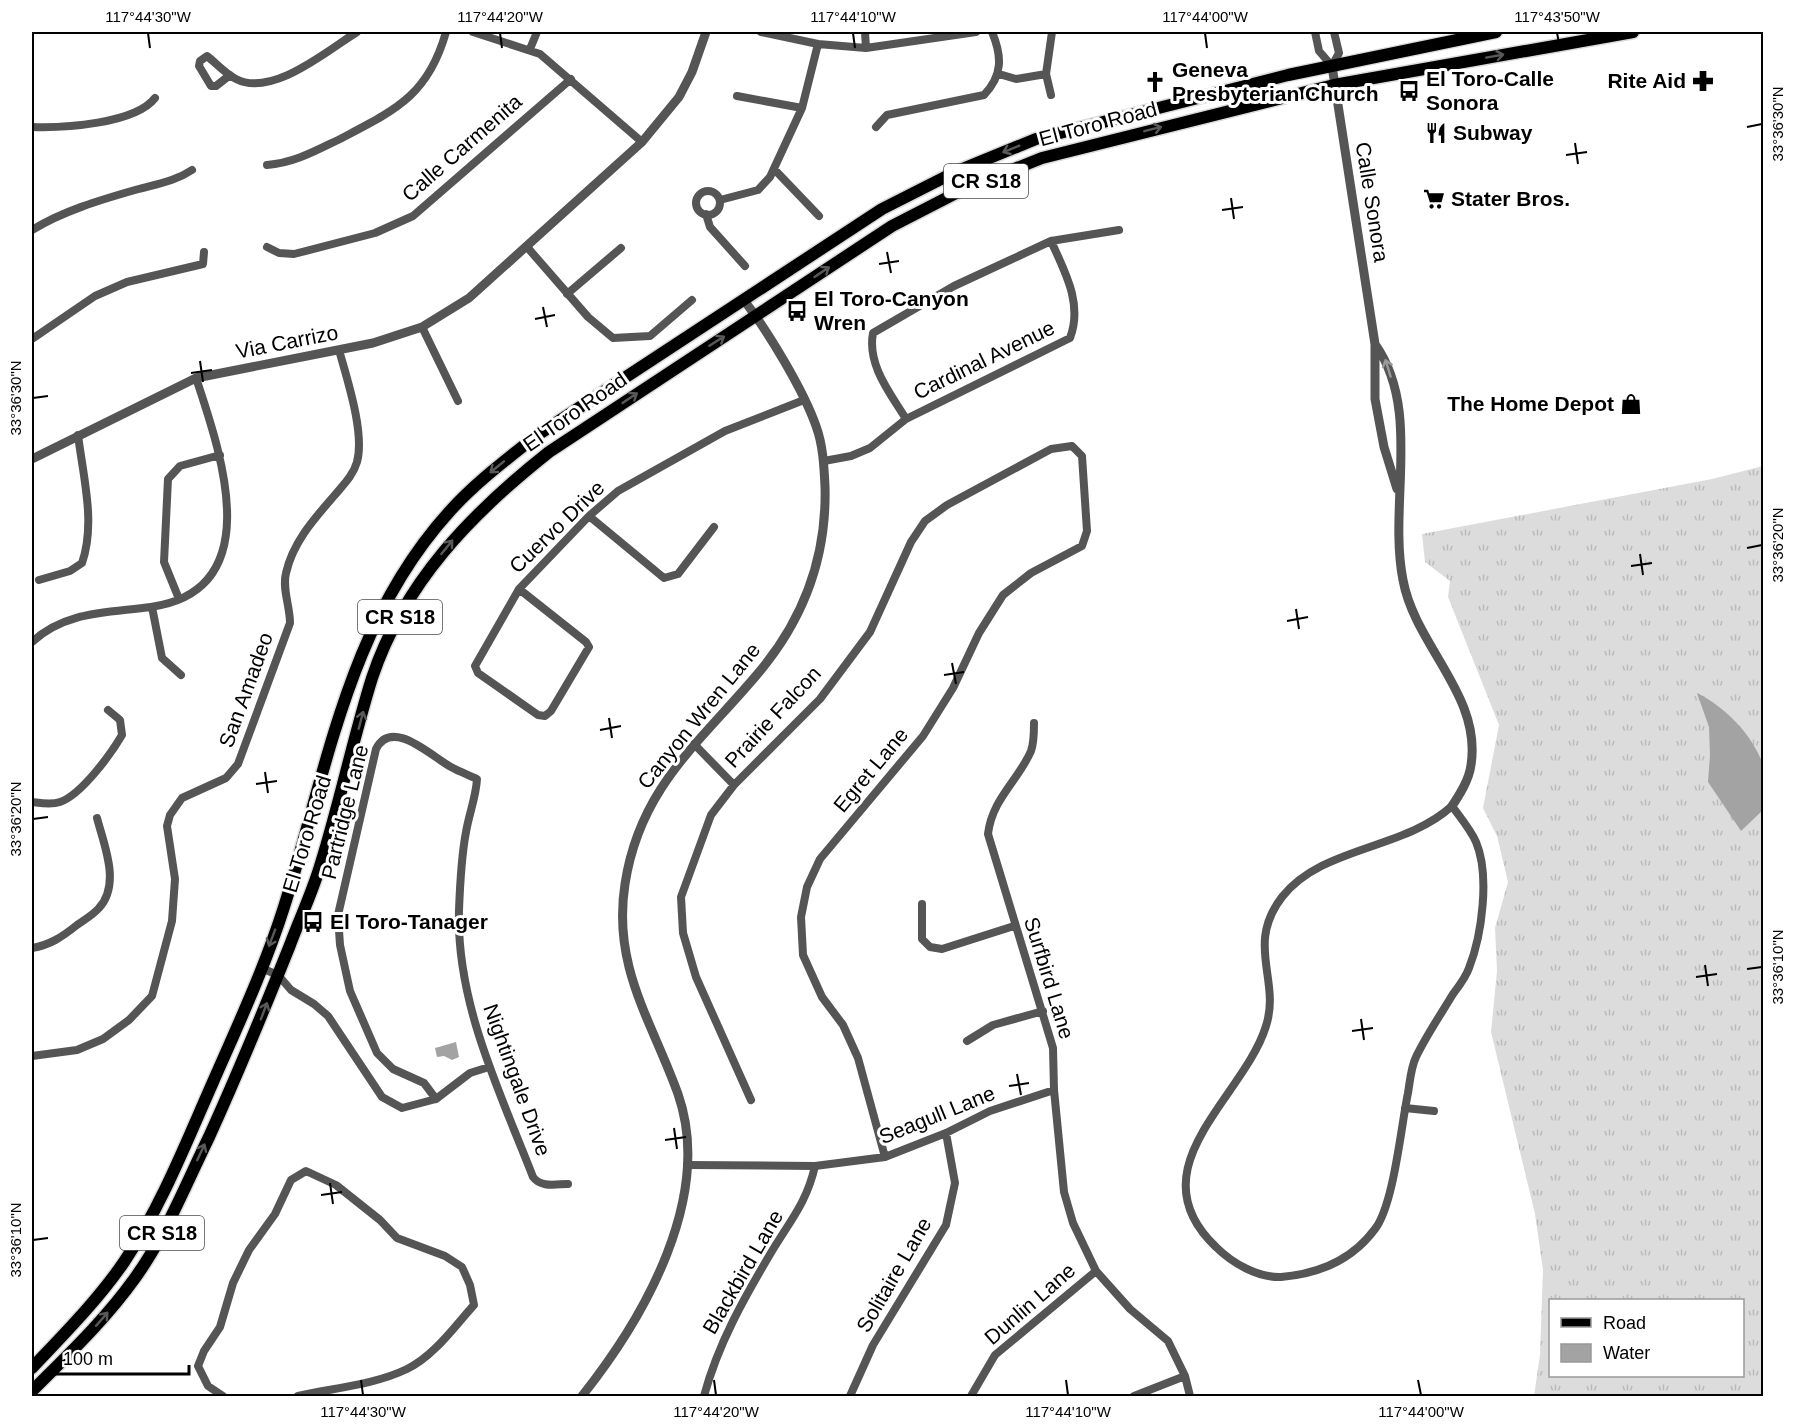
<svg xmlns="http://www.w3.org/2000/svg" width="1795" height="1428" viewBox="0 0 1795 1428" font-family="Helvetica,sans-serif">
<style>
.grass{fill:url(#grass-tufts);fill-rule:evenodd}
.water{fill:#a3a3a3}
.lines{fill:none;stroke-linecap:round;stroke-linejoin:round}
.primary-casing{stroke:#dbdbdb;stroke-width:15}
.minor{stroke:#555;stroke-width:8}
.tertiary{stroke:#555;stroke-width:9}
.primary{stroke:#000;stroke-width:12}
.oneway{stroke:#595959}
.oneway2{stroke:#999}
.ticks{fill:none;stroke:#000;stroke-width:2}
.labels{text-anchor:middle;stroke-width:6;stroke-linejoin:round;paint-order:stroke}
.shield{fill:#fff;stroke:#4c4c4c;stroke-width:1.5}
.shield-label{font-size:20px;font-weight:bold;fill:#000}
.poi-label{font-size:21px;font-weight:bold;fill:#000;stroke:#fff;text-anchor:start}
.street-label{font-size:21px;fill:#000;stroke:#fff}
.neatline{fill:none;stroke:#000;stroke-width:2}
.ticks-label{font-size:15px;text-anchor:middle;fill:#000}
</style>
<defs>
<pattern id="grass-tufts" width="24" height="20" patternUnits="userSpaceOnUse" patternTransform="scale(1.5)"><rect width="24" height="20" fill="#dcdcdc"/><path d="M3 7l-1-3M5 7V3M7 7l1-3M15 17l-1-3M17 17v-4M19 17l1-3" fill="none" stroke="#bbb"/></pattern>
</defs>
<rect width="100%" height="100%" fill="#fff"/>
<path class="grass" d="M1763 466V1396H1534L1540 1355 1543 1270 1535 1214 1491 1032 1497 971 1495 928 1508 882 1497 836 1483 808 1499 725 1448 597 1450 581 1425 562 1422 534 1712 479ZM1550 1300H1742V1376H1550Z"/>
<path class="water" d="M1697 693C1725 707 1751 733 1763 764 1767 776 1764 797 1763 810L1741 831 1708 782 1710 755 1709 727Z
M456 1042 459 1057 452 1060 444 1056 437 1057 435 1048Z"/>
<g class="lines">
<defs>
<path id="primary" d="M32 1368C63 1335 98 1300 124 1262 161 1207 186 1143 213 1082 238 1025 265 967 284 907 328 767 348 623 450 511 475 483 506 460 536 436L882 209 955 172 1036 139 1123 117 1288 75 1496 32
M32 1391C68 1355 105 1320 135 1278 166 1235 186 1184 209 1137 238 1073 264 1010 290 945 300 918 313 891 321 863 340 802 353 739 372 678 404 582 472 513 549 452L892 226 964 189 1042 158 1334 85 1633 32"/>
</defs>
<use href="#primary" class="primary-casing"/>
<path class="minor" d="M473 32 540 54 642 142
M761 32 818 44 866 48 976 32
M865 32 866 48
M1315 32 1319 51 1332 66 1339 53 1334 32
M530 49 537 32
M999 74 1016 79 1046 74
M230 75 216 86H211L199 66 200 61 207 56C216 63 226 74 236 79 272 98 328 50 357 32
M1051 95 1046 74 1052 32
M737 96 802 108
M32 127C63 128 135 124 155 98
M876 127 887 115 984 95C1003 75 1002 56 992 32
M267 165C294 163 315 151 340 139 395 110 428 96 446 32
M774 169 819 216
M696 203a12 12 0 1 1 24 0a12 12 0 1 1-24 0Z
M720 200 758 190 770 177 802 108 818 44
M706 214 710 227 745 266
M32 230C63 211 100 200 135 190 156 184 174 182 192 170
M267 247 279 253 294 254 375 233 413 216 571 79
M527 247 588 317 613 338 650 336 692 300
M567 294 621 248
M422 327 458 401
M32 339 95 296 127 282 203 264 204 252
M906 419C890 393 867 365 873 333L954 286 1051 241 1119 230
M824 461 851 456 870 448 906 419 1070 338C1083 304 1065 272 1051 241
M589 516 664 578 678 574 714 527
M39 580 70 571 82 563C96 523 83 476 78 435
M519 589 586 642 589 647 551 711 545 716 538 715 478 673 475 666 519 589 589 516 618 491 725 431 804 400
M179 599 164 562 168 479 180 466 220 455
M152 607 162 658 181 675
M32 642C65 611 108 613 151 607 270 590 220 451 196 378
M1034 723C1034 731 1034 743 1031 751 1018 781 992 799 988 834L1053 1048 1054 1090 1064 1192 1073 1223 1096 1271 1130 1309 1168 1341 1185 1376 1190 1396
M694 744 734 785
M32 802C41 803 51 805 60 802 81 795 111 754 122 735L120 720 108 710
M1452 806C1460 817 1471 830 1476 842 1490 875 1482 935 1469 968 1466 977 1459 986 1453 994 1441 1014 1426 1036 1416 1057 1411 1067 1410 1081 1408 1093 1401 1126 1394 1204 1375 1229 1352 1260 1318 1274 1281 1277 1258 1278 1232 1263 1216 1247 1133 1168 1244 1098 1266 1026 1281 980 1245 945 1282 897 1322 846 1404 850 1452 806Z
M922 904V939L930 947 942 949 1014 926
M32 948C50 945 62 937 77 925 84 920 93 915 99 908 121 884 104 845 97 818
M261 968 278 975 291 990 314 1004 328 1016 382 1097 402 1108 436 1099 470 1073 489 1067
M967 1041 993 1025 1043 1011
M32 1056 77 1050 103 1039 129 1020 152 996 172 921 175 879 167 826 170 815 182 798 226 778 238 764 290 623C290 606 282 589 286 573 293 542 314 519 334 496 342 486 353 476 357 462 365 433 347 379 339 350
M436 1099 424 1083 393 1069 377 1053 350 991 340 945 338 915 376 749C392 717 432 757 451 767 460 772 469 775 477 779 476 797 469 814 466 832 461 858 460 884 459 910 456 1003 500 1092 533 1177 541 1188 556 1184 568 1184
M751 1100 696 977 683 933 681 897 711 815 734 785 820 699 870 632 911 542 925 521 947 505 1051 449 1072 446 1082 456 1087 531 1082 546 1031 573 1003 595 979 633 953 688 923 736 820 859 807 887 801 917 803 955 822 997 843 1025 858 1058 885 1157
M1405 1108 1434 1111
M687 1165 815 1166 885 1157 946 1133 990 1111 1054 1090
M223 1396 208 1386 198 1366 204 1351 220 1327 233 1283 249 1250 275 1214 291 1180 306 1171 336 1185 380 1220 397 1238 445 1256 462 1267 470 1285 474 1305C454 1327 434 1356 407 1369 374 1385 333 1388 298 1396
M704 1396C718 1344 744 1298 772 1251 790 1221 807 1202 815 1166
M850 1396 873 1345 946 1225 955 1183 946 1133
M971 1396 995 1355 1096 1271
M1134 1396 1185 1376"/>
<path class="tertiary" d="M1332 66 1375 344V399L1384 447 1397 489
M1375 344C1422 410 1388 505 1403 580 1415 646 1482 695 1471 765 1469 780 1460 794 1452 806
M32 459 196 378 373 343 422 327 469 298 642 142 679 97 692 72 706 32
M582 1396C644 1318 714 1197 678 1094 652 1021 612 967 625 884 640 786 701 742 760 671 804 618 827 556 825 486 824 466 823 445 816 426 803 389 767 330 743 299"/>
<use href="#primary" class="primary"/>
</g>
<defs><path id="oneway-shaft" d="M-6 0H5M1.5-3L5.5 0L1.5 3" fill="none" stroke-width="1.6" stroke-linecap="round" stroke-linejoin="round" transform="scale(1.5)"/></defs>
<g class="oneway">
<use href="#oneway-shaft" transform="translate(1495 56) rotate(-10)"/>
<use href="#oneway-shaft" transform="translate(1153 129) rotate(-14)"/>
<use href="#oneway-shaft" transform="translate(1011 149) rotate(158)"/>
<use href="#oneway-shaft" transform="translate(822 272) rotate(-34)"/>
<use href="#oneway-shaft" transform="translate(717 341) rotate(-32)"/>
<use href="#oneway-shaft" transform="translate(630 398) rotate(-34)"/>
<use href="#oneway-shaft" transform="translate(497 467) rotate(141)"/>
<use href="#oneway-shaft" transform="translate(447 547) rotate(-51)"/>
<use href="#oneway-shaft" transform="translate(361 720) rotate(-75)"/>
<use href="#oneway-shaft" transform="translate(272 938) rotate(111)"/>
<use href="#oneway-shaft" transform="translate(264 1011) rotate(-69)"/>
<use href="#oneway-shaft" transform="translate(201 1152) rotate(-65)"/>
<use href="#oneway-shaft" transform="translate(102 1319) rotate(-49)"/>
</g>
<use class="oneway2" href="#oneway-shaft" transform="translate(1388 368) rotate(-107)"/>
<path class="ticks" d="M148 33 150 48M500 33 502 48M853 33 855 48M1205 33 1207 48M1557 33 1560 48M1747 127 1762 124M1575 143 1578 164M1566 155 1587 152M1231 198 1234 219M1222 210 1243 207M887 252 891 273M879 264 899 261M543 307 547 327M535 319 555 315M200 361 203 382M191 373 212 370M33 398 48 396M1747 548 1762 545M1640 554 1643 575M1631 566 1652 563M1296 609 1299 629M1287 621 1308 617M952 663 956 684M944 675 964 672M609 718 612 738M600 730 621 726M265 772 268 793M256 784 277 781M33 819 48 817M1705 965 1708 986M1747 969 1762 967M1696 977 1717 974M1361 1019 1364 1040M1352 1031 1373 1028M1017 1074 1021 1095M1009 1086 1029 1083M674 1128 677 1149M665 1140 686 1137M330 1183 333 1204M321 1195 342 1192M33 1240 48 1238M361 1380 363 1395M714 1380 716 1395M1066 1380 1068 1395M1418 1380 1421 1395"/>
<defs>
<symbol id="pharmacy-bare" viewBox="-9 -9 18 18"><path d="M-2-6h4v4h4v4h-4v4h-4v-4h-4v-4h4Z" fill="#000" stroke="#fff" stroke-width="2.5" paint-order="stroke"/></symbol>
<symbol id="church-bare" viewBox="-9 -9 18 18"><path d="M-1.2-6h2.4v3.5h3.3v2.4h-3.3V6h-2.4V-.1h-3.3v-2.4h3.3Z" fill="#000" stroke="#fff" stroke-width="2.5" paint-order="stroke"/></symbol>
<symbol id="bus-bare" viewBox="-9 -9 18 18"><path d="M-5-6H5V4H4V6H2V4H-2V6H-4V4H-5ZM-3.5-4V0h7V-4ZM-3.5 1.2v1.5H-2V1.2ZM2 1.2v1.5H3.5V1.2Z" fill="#000" stroke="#fff" stroke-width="2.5" paint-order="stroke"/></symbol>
<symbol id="restaurant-bare" viewBox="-9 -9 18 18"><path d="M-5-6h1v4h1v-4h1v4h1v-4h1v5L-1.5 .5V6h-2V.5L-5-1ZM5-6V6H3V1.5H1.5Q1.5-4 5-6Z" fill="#000" stroke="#fff" stroke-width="2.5" paint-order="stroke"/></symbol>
<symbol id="supermarket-bare" viewBox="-9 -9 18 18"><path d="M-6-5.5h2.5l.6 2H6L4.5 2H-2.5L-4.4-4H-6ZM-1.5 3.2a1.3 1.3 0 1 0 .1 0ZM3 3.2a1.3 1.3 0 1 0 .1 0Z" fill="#000" stroke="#fff" stroke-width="2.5" paint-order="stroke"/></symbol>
<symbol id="shop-bare" viewBox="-9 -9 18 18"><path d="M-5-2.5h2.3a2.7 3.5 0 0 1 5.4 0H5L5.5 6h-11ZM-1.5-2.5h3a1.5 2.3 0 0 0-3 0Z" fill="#000" stroke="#fff" stroke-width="2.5" paint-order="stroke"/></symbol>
</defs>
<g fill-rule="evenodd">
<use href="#pharmacy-bare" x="1688" y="66" width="30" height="30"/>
<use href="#church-bare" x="1140" y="67" width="30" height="30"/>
<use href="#bus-bare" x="1394" y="76" width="30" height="30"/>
<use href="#restaurant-bare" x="1421" y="118" width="30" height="30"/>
<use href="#supermarket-bare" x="1419" y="184" width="30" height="30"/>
<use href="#bus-bare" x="782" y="296" width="30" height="30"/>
<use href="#shop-bare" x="1616" y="389" width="30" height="30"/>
<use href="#bus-bare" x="298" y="907" width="30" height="30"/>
</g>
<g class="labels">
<g class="shield">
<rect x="944" y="164" width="84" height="34" rx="4.5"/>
<rect x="358" y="600" width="84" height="34" rx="4.5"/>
<rect x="120" y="1216" width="84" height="34" rx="4.5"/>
</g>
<g class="shield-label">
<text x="986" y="188">CR S18</text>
<text x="400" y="624">CR S18</text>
<text x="162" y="1240">CR S18</text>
</g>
<g class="poi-label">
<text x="1172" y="77">Geneva<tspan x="1172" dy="24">Presbyterian Church</tspan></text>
<text x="1426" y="86">El Toro-Calle<tspan x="1426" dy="24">Sonora</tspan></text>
<text x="1686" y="88" text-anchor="end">Rite Aid</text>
<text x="1453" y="140">Subway</text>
<text x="1451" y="206">Stater Bros.</text>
<text x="814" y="306">El Toro-Canyon<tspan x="814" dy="24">Wren</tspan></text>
<text x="1614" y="411" text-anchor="end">The Home Depot</text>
<text x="330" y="929">El Toro-Tanager</text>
</g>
<g class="street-label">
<text transform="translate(1098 124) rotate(-15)" y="7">El Toro Road</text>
<text transform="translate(462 148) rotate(-41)" y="7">Calle Carmenita</text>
<text transform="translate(1372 202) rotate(81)" y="7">Calle Sonora</text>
<text transform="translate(287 342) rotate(-11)" y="7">Via Carrizo</text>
<text transform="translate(984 360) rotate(-26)" y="7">Cardinal Avenue</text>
<text transform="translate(575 412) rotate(-35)" y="7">El Toro Road</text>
<text transform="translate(557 527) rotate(-44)" y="7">Cuervo Drive</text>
<text transform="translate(246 690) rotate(-70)" y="7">San Amadeo</text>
<text transform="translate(699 716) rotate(-51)" y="7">Canyon Wren Lane</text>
<text transform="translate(773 717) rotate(-47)" y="7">Prairie Falcon</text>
<text transform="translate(871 770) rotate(-50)" y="7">Egret Lane</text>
<text transform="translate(345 812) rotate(-76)" y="7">Partridge Lane</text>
<text transform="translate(307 834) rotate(-73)" y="7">El Toro Road</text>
<text transform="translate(1049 978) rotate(73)" y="7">Surfbird Lane</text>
<text transform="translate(517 1080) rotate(70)" y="7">Nightingale Drive</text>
<text transform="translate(937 1115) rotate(-22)" y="7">Seagull Lane</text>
<text transform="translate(743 1272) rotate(-60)" y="7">Blackbird Lane</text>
<text transform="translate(894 1275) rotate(-60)" y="7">Solitaire Lane</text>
<text transform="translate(1030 1304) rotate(-41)" y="7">Dunlin Lane</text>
</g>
</g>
<rect width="1795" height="1428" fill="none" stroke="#ffffff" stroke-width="66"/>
<rect x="1549" y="1299" width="195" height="78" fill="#ffffff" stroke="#999999" stroke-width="1.5"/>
<rect x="1561" y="1318" width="30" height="9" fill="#000000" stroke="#999999" stroke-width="1.5"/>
<text x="1603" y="1329" font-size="18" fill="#000000">Road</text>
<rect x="1561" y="1344" width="30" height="18" fill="#a3a3a3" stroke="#999999" stroke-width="1.5"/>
<text x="1603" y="1359" font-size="18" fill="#000000">Water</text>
<path d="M54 1365v9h135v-9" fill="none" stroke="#000000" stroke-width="3"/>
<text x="63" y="1365" font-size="18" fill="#000000" stroke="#ffffff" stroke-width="4.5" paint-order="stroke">100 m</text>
<rect x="33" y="33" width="1729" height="1362" class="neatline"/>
<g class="ticks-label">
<text x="148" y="22">117°44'30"W</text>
<text x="500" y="22">117°44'20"W</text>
<text x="853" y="22">117°44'10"W</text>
<text x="1205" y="22">117°44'00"W</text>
<text x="1557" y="22">117°43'50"W</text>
<text transform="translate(1778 124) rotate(-90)" y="5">33°36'30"N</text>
<text transform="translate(16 398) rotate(-90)" y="5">33°36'30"N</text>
<text transform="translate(1778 545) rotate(-90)" y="5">33°36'20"N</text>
<text transform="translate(16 819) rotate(-90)" y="5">33°36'20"N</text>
<text transform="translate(1778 967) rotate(-90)" y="5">33°36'10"N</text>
<text transform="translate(16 1240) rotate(-90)" y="5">33°36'10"N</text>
<text x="363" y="1417">117°44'30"W</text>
<text x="716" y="1417">117°44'20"W</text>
<text x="1068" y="1417">117°44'10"W</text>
<text x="1421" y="1417">117°44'00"W</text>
</g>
</svg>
